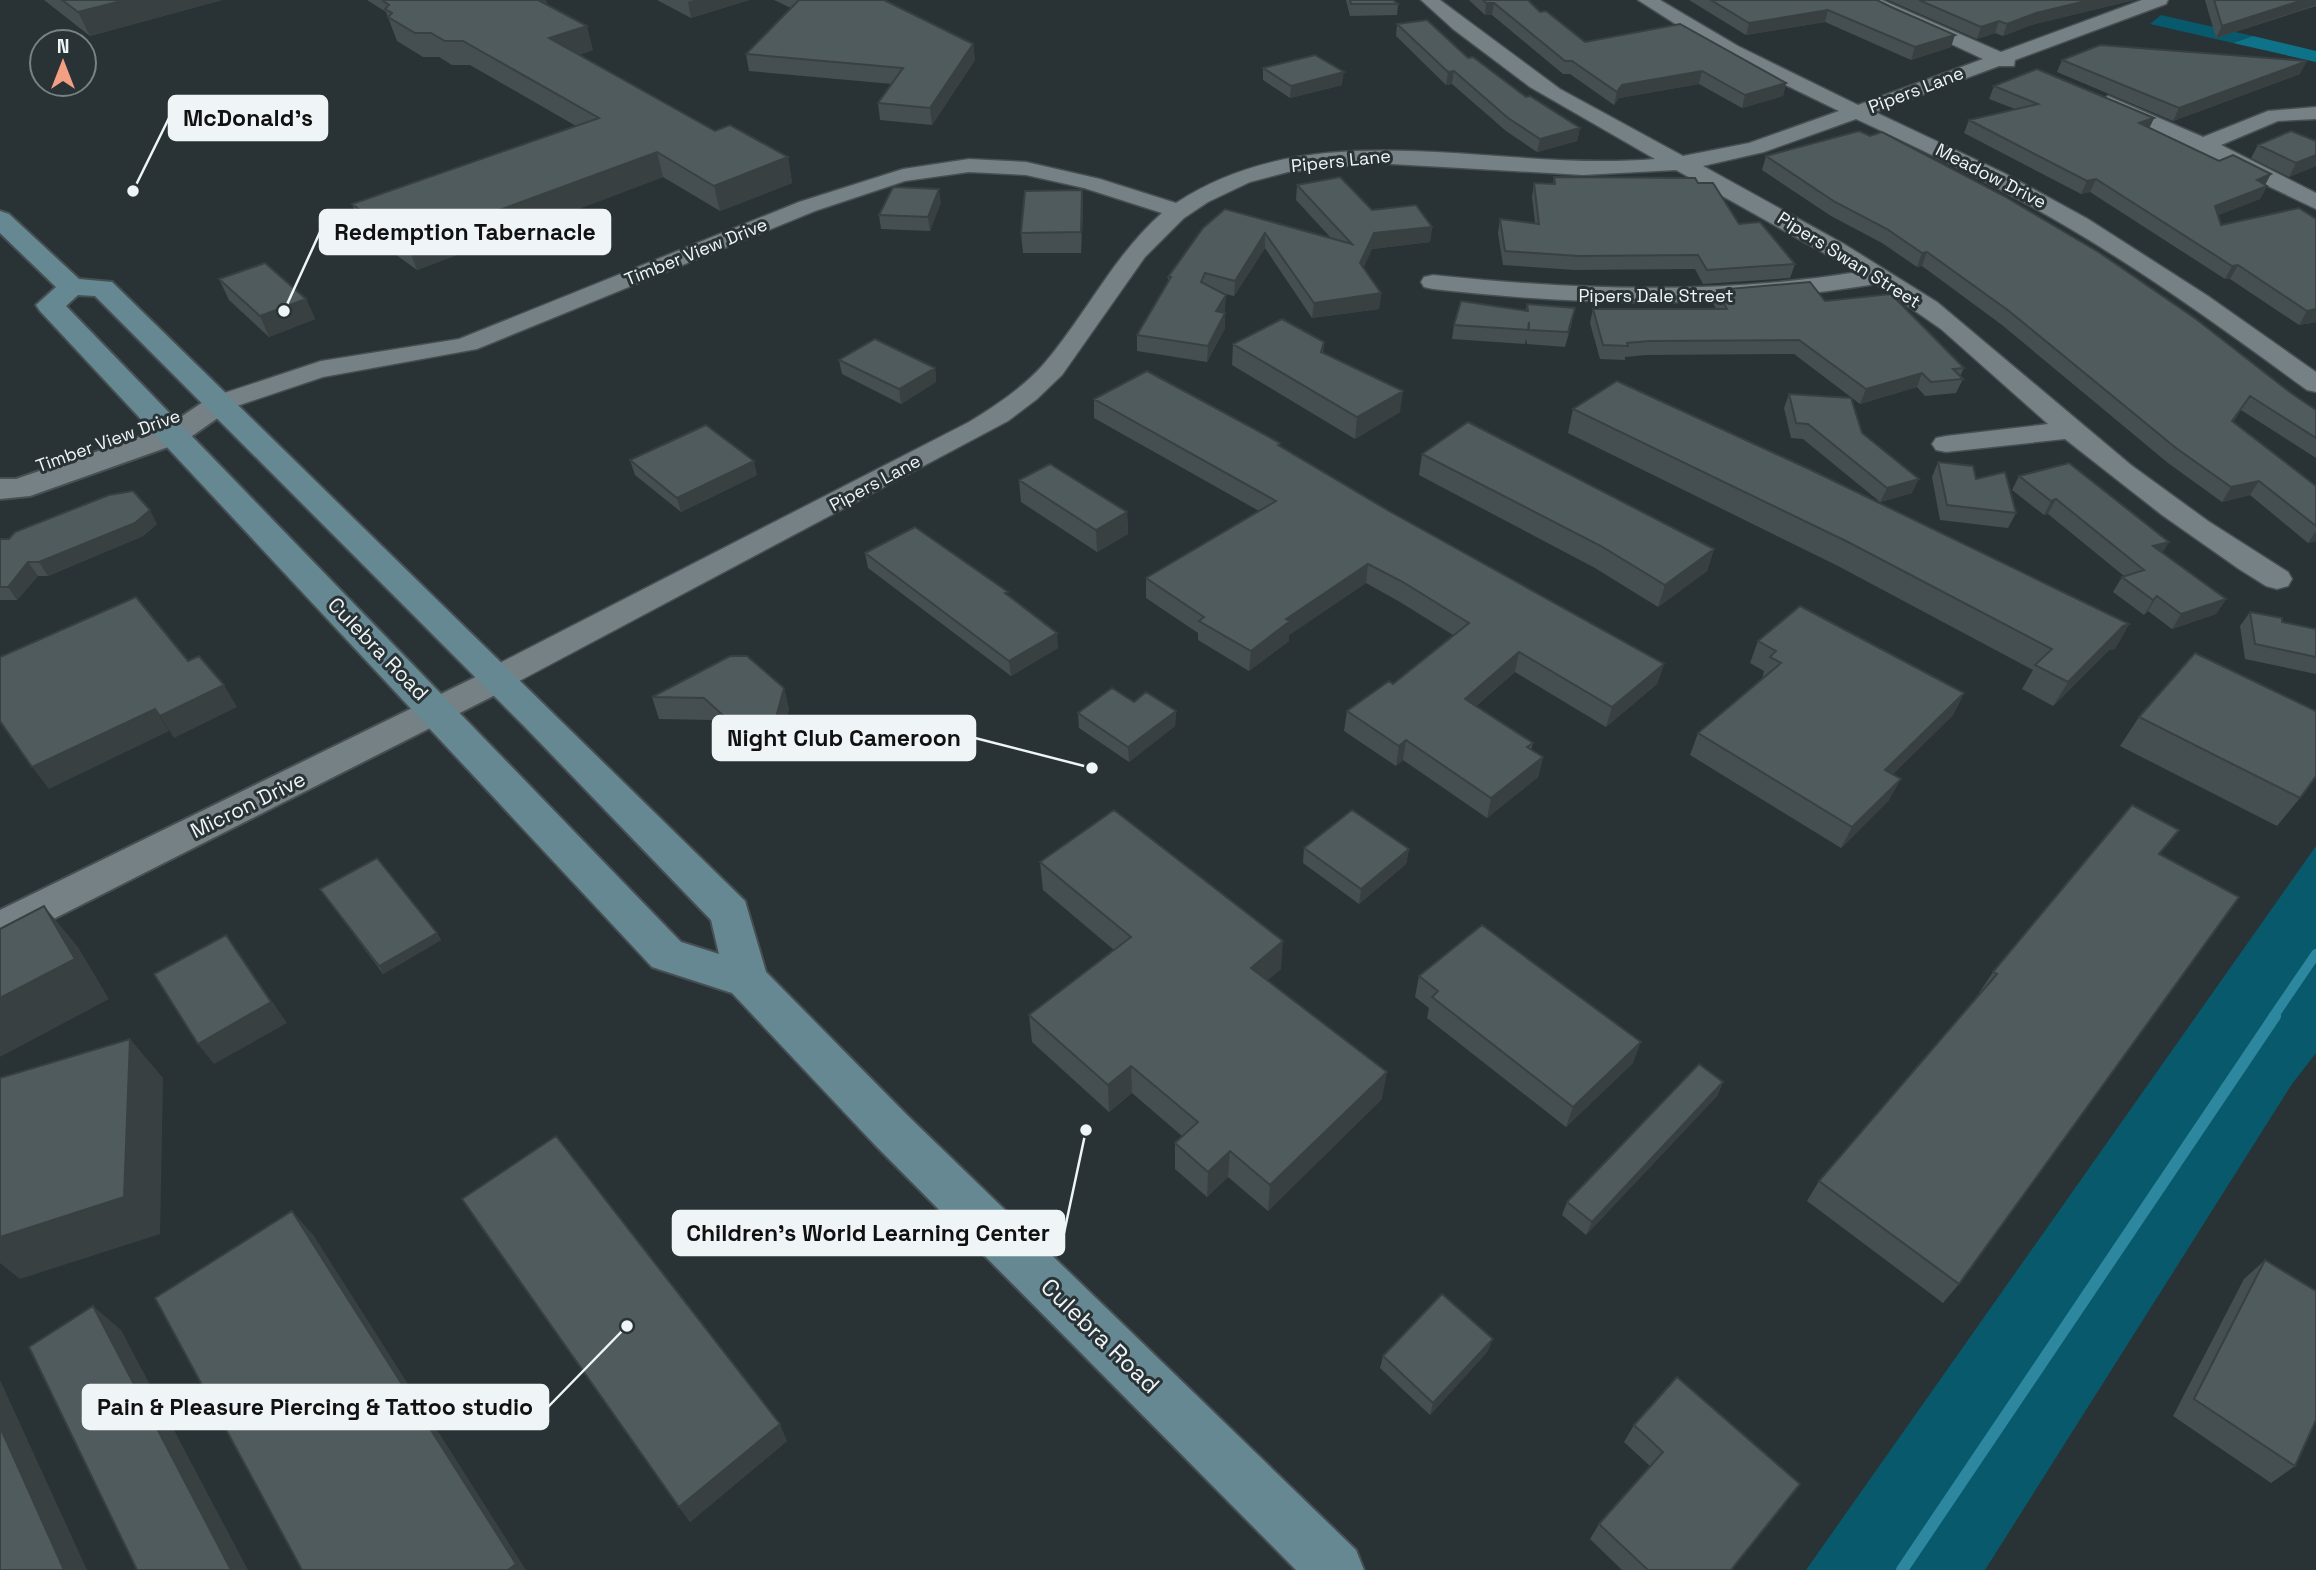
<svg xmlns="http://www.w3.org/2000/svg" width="2316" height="1570" viewBox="0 0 2316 1570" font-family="'Space Grotesk',sans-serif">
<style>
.green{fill:#08596b}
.forest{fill:#0e7389}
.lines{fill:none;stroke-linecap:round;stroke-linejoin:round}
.stream-far1{stroke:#2d879e;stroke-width:10}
.stream{stroke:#2d879e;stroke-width:12}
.minor-casing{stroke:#464f52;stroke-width:3}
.tertiary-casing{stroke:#464f52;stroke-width:4}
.secondary-casing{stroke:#464f52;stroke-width:4}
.minor{fill:#768185;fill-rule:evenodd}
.tertiary{fill:#768185;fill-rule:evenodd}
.secondary{fill:#668892;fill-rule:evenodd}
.wall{fill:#454e51}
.shaded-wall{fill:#384042}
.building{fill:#505b5e;stroke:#384042;stroke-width:2}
.labels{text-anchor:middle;stroke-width:6;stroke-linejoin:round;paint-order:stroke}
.far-street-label{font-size:18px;fill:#eff5f7;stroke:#293336}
.street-label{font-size:21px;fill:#eff5f7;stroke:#293336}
.near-street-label{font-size:24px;fill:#eff5f7;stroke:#293336}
.leader{fill:none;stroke:#eff5f7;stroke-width:2.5}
.callout-dot{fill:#eff5f7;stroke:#293336;stroke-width:2.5}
.callout{fill:#eff5f7;stroke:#eff5f7;stroke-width:2.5}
.callout-label{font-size:23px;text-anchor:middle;font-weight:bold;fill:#111}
</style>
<rect width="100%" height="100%" fill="#293336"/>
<path class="green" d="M2161 15 2253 36 2233 43 2150 24Z
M2316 846V1053L2292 1084 1985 1570H1806Z"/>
<path class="forest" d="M2253 36 2316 51V62L2233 43Z"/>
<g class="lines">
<path class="stream-far1" d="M2273 1017 2316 954"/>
<path class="stream" d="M1902 1570 2275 1016"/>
<defs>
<path id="minor" d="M1421 0H1440L1560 89 1683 156 1749 143 1839 111 1724 55 1638 0H1660L1738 46 1858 105 1983 59 1857 0H1882L2001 52 2142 0H2168L2166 4 2015 60 2014 66H1999L1875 112 2004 173 2088 219 2208 296 2316 372V392L2307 390C2229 333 2152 277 2069 228 2000 187 1929 153 1856 119L1764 152 1703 166 1844 244 1937 302 2131 465 2208 521 2288 572 2292 579 2288 586 2277 589 2266 586 2239 569 2162 515 2065 439 1946 452 1936 450 1932 444 1936 438 1946 436 2048 424 1941 329 1876 284C1725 309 1585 306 1433 289L1424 287 1421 282 1424 277 1433 275C1576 290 1716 295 1858 272L1676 170 1583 175 1374 163 1288 172 1250 182 1208 202 1184 218 1145 257 1062 375 1037 399 1008 421 508 687 496 690 484 687 480 679 484 671 969 422C995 406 1021 389 1042 366 1085 317 1112 257 1162 213L1084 188 1026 175 969 172 905 181 815 211 477 349 323 377 219 412 209 410 206 404 209 398 321 361 459 339 799 202 903 169 969 159 1026 162 1100 179 1176 203C1319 109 1497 173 1655 159L1530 87 1453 29Z
M2108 96 2203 137 2268 111 2316 107V119L2278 121 2221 145 2316 193V209L2101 106 2098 102Z"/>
<path id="tertiary" d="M219 395 229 398 234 404 229 410 185 441 30 496 0 499V479H16L163 429 209 398Z
M496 667 509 670 514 679 509 688 0 946V910Z"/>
<path id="secondary" d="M0 211 9 214 79 279 112 282 745 901 766 972 907 1115 1356 1550 1364 1570H1296L875 1145 732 993 652 967 40 311 36 305 56 287 0 233ZM78 295 95 296 524 726 711 920 719 954 681 942 66 306Z"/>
</defs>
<use href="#minor" class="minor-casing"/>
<use href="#tertiary" class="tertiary-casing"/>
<use href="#secondary" class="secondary-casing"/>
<use href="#minor" class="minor"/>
<use href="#tertiary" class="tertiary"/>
<use href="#secondary" class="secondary"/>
</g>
<path class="wall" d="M44 0H222L90 36Z
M367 0H546L547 4H546L593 50 578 55 715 131 788 157 792 183 720 211 663 177 417 270 362 230 352 204 576 126 470 65H452L439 57H423L397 41 386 12Z
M657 0H749L691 18Z
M774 0H884L973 44 975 60 932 125 880 120 878 103 892 84 749 71 746 54 791 8Z
M1346 0H1393L1398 4 1397 15 1350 16Z
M1469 0H1528L1540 12 1585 42 1786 83 1783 96 1742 108 1699 84 1619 98 1614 105 1570 74H1563L1492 15H1485Z
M1689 0H1877L1951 47 1911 60 1825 22 1746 35Z
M1888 0H2134L2031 25 2003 36 1995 33 1977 39Z
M2205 0H2316V6L2216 38Z
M1397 24 1468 58 1526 97 1580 128 1577 141 1537 152 1506 131 1452 84 1446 85 1396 36Z
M2062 60 2300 74 2173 121 2057 72Z
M1263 68 1342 85 1290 98 1263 80Z
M1994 86 2154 118 2149 128 2267 186 2260 199 2218 215 2221 225 2316 219V322L2299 325 2230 279H2225L2090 192 2081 194 1964 133 1969 120 2015 109 1989 99Z
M2316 139V166L2289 177 2251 158 2258 145 2315 141Z
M1766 156 2291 393 2316 410V458L2241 410 2233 422 2316 486V541L2308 543 2250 495 2222 502 2168 463 2002 325 1922 266 1917 267 1882 243 1831 216 1762 170Z
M1554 177 1698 183 1739 224 1795 264 1790 278 1703 284 1695 269 1575 270 1503 265 1498 233 1500 219 1535 223 1532 197 1534 183 1553 184Z
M1297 185 1372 210 1432 227 1430 242 1372 249 1363 268 1381 293 1379 309 1312 318 1265 248 1234 296 1222 293 1225 311 1224 312 1225 328 1207 362 1137 351V335L1168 282V277L1203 228 1331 238 1296 200Z
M1082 190 1083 210 1081 253H1023L1021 233Z
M941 202 930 231 881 229 879 215Z
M219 279 306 299 315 319 269 337 229 300Z
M1717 290 1825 301 1964 368 1960 376 1963 379 1956 393 1925 396 1917 387 1860 404 1794 354 1646 355 1625 357V360L1600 359 1590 323 1593 309H1716L1713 303Z
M1527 304 1572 322 1565 347 1527 344 1526 339 1525 344 1452 339 1454 325 1526 310Z
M1324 342 1323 353 1400 412 1355 439 1232 365 1233 344Z
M839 360 935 368 936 382 901 404 842 374Z
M1789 394 1862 433 1912 493 1880 502 1803 439 1791 438 1784 408Z
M1094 399 1280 443V446L1389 511 1664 664 1657 684 1606 727 1515 672 1476 706 1533 743 1531 750 1543 757 1538 777 1487 818 1403 760 1396 766 1344 731 1347 711 1393 684 1453 635 1400 602 1366 583 1289 635V641L1249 671 1198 640V633L1146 598V578L1259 511 1094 418Z
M1573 409 2129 624 2115 649 2109 650 2053 706 2022 689 2033 670 1838 566 1568 433Z
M1422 454 1714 549 1707 571 1658 607 1595 568 1419 475Z
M630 460 757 475 681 512 635 475Z
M1938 462 1976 479 2016 513 2008 528 1940 520 1932 477Z
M2019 476 2162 553 2226 599 2216 614 2172 629 2148 611 2144 615 2113 592 2122 577 2124 576 2048 514 2044 515 2012 490Z
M1019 480 1127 512 1128 534 1097 552 1021 502Z
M157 524 143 536 48 576H38L17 600H0V539H9Z
M865 553 1008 596 1058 648 1011 676 868 568Z
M2250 612 2282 622 2316 629V674L2245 659 2240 626Z
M1758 641 1964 693 1953 715 1893 774 1889 800 1841 848 1690 755 1698 733 1762 680 1764 671 1750 663Z
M784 688 789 710 779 747 755 761 711 720 659 719 652 697Z
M1134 702 1176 711 1175 726 1129 762 1079 728 1078 713Z
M2139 717 2300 798 2277 826 2120 746Z
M1304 848 1409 849 1406 864 1359 904 1303 863Z
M2160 854 1959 1284 1943 1303 1807 1201 1819 1181 1980 993H1979L1993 972Z
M1040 862 1281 969 1267 980 1382 1099 1268 1211 1228 1177 1207 1197 1175 1169V1143L1182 1136 1132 1093 1109 1112 1032 1042 1029 1015 1114 950 1043 890Z
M320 889 437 933 441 940 383 974Z
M1419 976 1633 1063 1566 1127 1427 1018 1429 1008 1415 997Z
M1723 1082 1717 1096 1586 1235 1562 1215 1567 1202Z
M475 1219 787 1441 690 1522Z
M2265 1260 2295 1466 2271 1483 2173 1416 2244 1279Z
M1488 1351 1430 1415 1380 1368 1383 1356Z
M1634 1425 1800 1484 1731 1570H1622L1590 1539 1599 1524 1650 1466 1624 1442Z"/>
<path class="shaded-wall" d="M125 0H222L90 36 78 12Z
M520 0H546L547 4 523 12Z
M694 0H749L691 18 688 2Z
M2090 0H2134L2031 25 2003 36 2007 24 2036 13Z
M2303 0H2316V5L2216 38 2222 26Z
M1486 3H1494L1492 15H1485Z
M1828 10 1825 22 1746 35 1749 23Z
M1999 21 1995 33 1977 39 1981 27Z
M587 26 593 50 555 62 549 38Z
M1955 35 1951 47 1911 60 1915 47Z
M973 44 975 60 932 125 930 108Z
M2307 61 2300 74 2173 121 2179 108Z
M1454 71 1452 84 1446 85 1448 72Z
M1702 71 1699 84 1619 98 1614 105 1617 92 1622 85Z
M1344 72 1342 85 1290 98 1291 86Z
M1786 83 1783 96 1742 108 1745 95Z
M2154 118 2148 131 2139 123Z
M1580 128 1577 141 1537 152 1540 139Z
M657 152 663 177 417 270 407 244Z
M2316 155V166L2289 177 2296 163Z
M788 157 792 183 720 211 714 186Z
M2271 174 2264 187 2267 186 2260 199 2208 219 2215 206 2257 180Z
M2096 179 2090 192 2081 194 2087 181Z
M939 189 941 202 930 231 928 217Z
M1082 190 1083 210 1081 253V232Z
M1432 227 1430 242 1372 249 1358 279 1360 263 1374 233Z
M1265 233V248L1234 296 1235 281Z
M1927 252 1922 266 1917 267 1922 253Z
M2238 265 2230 279H2225L2232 266Z
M1381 293 1379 309 1312 318 1314 303Z
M1226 295 1225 311 1215 327 1216 311Z
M306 299 315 319 269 337 260 316Z
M2316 309V322L2299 325 2307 311Z
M1225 313V328L1207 362 1208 346Z
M935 368 936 382 901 404 899 389Z
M1922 373 1917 387 1860 404 1866 389Z
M1403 391 1400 412 1355 439 1357 417Z
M754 461 757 475 681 512 677 498Z
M1919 479 1912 493 1880 502 1887 488Z
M2259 481 2250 495 2222 502 2231 487Z
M2056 499 2048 514 2044 515 2051 501Z
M150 510 157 524 143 536 48 576 39 562Z
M1127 512 1128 534 1097 552 1096 530Z
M2316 531V541L2308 543Z
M2169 542 2160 557 2153 546Z
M1714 549 1707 571 1658 607 1665 585Z
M28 562 38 576 17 600 8 587Z
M1368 564 1366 583 1289 635V641L1249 671 1251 651 1286 619Z
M2157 596 2148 611 2144 615 2153 600Z
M2226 599 2216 614 2172 629 2181 614Z
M2129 624 2115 649 2109 650 2053 706 2068 682 2123 626Z
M1057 633 1058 648 1011 676 1009 661Z
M1519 652 1515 672 1461 718 1465 699Z
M1664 664 1657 684 1606 727 1612 707Z
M224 685 237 707 174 738 160 716Z
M784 688 789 710 779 747 755 761 749 739Z
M1964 693 1953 715 1875 792 1885 770Z
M155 709 169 731 49 789 32 767Z
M1176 711 1175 726 1129 762 1128 747Z
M1406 740 1403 760 1396 766 1399 746Z
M1543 757 1538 777 1487 818 1491 798Z
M1901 779 1889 800 1841 848 1852 827Z
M1409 849 1406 864 1359 904 1361 889Z
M44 906 78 947 109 999 0 1057V998Z
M437 933 441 940 383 974 379 966Z
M226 935 287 1023 214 1064 198 1044Z
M1283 941 1281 969 1249 996 1251 968Z
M130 1039 163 1078 160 1234 20 1279 0 1263V1237Z
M1641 1042 1633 1063 1566 1127 1573 1107Z
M1131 1066 1132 1093 1109 1112 1108 1085Z
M1387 1072 1382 1099 1268 1211 1270 1185Z
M1723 1082 1717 1096 1586 1235 1592 1222Z
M1230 1151 1228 1177 1207 1197 1208 1172Z
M292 1211 314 1236 526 1570H508Z
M93 1306 121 1330 248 1570H231Z
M1493 1339 1488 1351 1430 1415 1433 1403Z
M0 1380 87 1570H64L0 1427Z
M780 1424 787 1441 690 1522 679 1507Z"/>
<path class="building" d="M62 0H125L78 12Z
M384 0H538L587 26 549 38 715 131 730 125 788 157 714 186 657 152 407 244 352 204 599 118 463 41H445L431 33H415L388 17 392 13 385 9 389 5 383 1Z
M799 0H884L973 44 930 108 878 103 903 68 746 54Z
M1350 0H1393L1398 4H1351Z
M1483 0H1528L1540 12 1546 11 1585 42 1680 24 1786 83 1745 95 1702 71 1622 85 1617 92 1572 61H1565L1494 3H1486Z
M1711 0H1877L1891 7 1955 35 1915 47 1828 10 1749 23Z
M1919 0H2090L2036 13 2007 24 1999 21 1981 27Z
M2214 0H2303L2222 26Z
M1427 20 1468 58 1473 57 1526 97 1530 96 1580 128 1540 139 1508 118 1454 71 1448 72 1397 24Z
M2100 45 2307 61 2179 108 2062 60Z
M1315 55 1344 72 1291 86 1263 68Z
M2037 69 2154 118 2139 123 2219 161 2233 155 2271 174 2257 180 2267 186 2215 206 2221 225 2299 208 2316 219V309L2307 311 2238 265 2232 266 2096 179 2087 181 1969 120 2038 104 1994 86Z
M1859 131 1870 136 1882 132 2004 196 2100 253 2196 319 2291 393 2316 410V438L2250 396 2232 421 2316 486V526L2259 481 2231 487 2176 448 2009 311 1927 252 1922 253 1887 229 1835 202 1766 156Z
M2291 131 2316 141V155L2296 163 2258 145Z
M1340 177 1372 210 1416 205 1432 227 1374 233 1360 263 1381 293 1314 303 1265 233 1235 281 1205 273 1201 282 1226 295 1216 311 1225 313 1208 346 1137 335 1171 277H1168L1203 228 1225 209 1352 244 1297 185Z
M1554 177 1695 178 1698 183H1713L1739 224 1760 222 1795 264 1707 270 1698 255 1578 256 1505 251 1500 219 1539 224 1534 183 1555 184Z
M893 187 939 189 928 217 879 215Z
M1082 190 1081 232 1021 233 1025 191Z
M265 263 306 299 260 316 219 279Z
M1810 282 1825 301 1891 294 1964 368 1953 369 1963 379 1931 382 1922 373 1866 389 1799 340 1650 341 1627 343 1628 346 1603 345 1593 309H1727L1717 290Z
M1461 301 1528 311 1527 304 1575 308 1568 332 1529 330V322L1528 330 1454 325Z
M1282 319 1324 342 1321 352 1403 391 1357 417 1233 344Z
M875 339 935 368 899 389 839 360Z
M1147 371 1280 443 1278 445 1389 511 1664 664 1612 707 1519 652 1465 699 1533 743 1527 747 1543 757 1491 798 1406 740 1399 746 1347 711 1389 681 1393 684 1469 623 1403 582 1368 564 1286 619 1290 621 1251 651 1199 621 1204 617 1146 578 1276 501 1094 399Z
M1617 381 1811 470 2129 624 2123 626 2068 682 2035 665 2052 649 1848 542 1573 409Z
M1789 394 1851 398 1862 433 1919 479 1887 488 1808 424 1796 423Z
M1468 422 1714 549 1665 585 1601 546 1422 454Z
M706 425 754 461 677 498 630 460Z
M1938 462 1973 466 1976 479 2005 472 2016 513 1947 505Z
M2069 463 2169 542 2153 546 2226 599 2181 614 2157 596 2153 600 2122 577 2144 570 2056 499 2051 501 2019 476Z
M1050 464 1127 512 1096 530 1019 480Z
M133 491 150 510 135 523 39 562H28L8 587H0V539H9L15 532 109 495Z
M915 527 1008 592 1005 593 1057 633 1009 661 865 553Z
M136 597 188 661 199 656 224 685 160 716 155 709 32 767 0 721V657Z
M1800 606 1964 693 1885 770 1901 779 1852 827 1698 733 1781 663 1770 657 1776 651 1758 641Z
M2250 612 2282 618V622L2316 629V657L2255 644Z
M2195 653 2316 711V776L2300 798 2139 717Z
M730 656H747L784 688 774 725 749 739 704 698 652 697Z
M1112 688 1134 702 1146 692 1176 711 1128 747 1078 713Z
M2132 805 2179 830 2159 854 2239 897 1959 1284 1819 1181 1997 974 1993 972Z
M1114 810 1283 941 1251 968 1387 1072 1270 1185 1230 1151 1208 1172 1175 1143 1198 1122 1131 1066 1108 1085 1029 1015 1131 937 1040 862Z
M1352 810 1409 849 1361 889 1304 848Z
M377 858 437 933 379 966 320 889Z
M44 906 75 959 0 998V929Z
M1482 925 1641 1042 1573 1107 1432 997 1438 991 1419 976Z
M226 935 271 1002 198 1044 154 974Z
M130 1039 124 1197 0 1237V1078Z
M1699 1064 1723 1082 1592 1222 1567 1202Z
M556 1136 780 1424 679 1507 462 1199Z
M292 1211 516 1564 508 1570H302L155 1298Z
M2265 1260 2316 1291V1420L2295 1466 2194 1399Z
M1442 1294 1493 1339 1433 1403 1383 1356Z
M93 1306 231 1570H137L29 1347Z
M1677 1377 1800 1484 1731 1570H1648L1599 1524 1663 1452 1634 1425Z
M0 1427 64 1570H0Z"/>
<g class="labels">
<g class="far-street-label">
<text transform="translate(1916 90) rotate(-21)" y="6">Pipers Lane</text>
<text transform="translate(1341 161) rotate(-6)" y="6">Pipers Lane</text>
<text transform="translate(1991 176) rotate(27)" y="6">Meadow Drive</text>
<text transform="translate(696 252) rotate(-22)" y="6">Timber View Drive</text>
<text transform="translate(1849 260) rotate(32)" y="6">Pipers Swan Street</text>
<text x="1656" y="302">Pipers Dale Street</text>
<text transform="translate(108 441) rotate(-20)" y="6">Timber View Drive</text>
<text transform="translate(875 483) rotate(-28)" y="6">Pipers Lane</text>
</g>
<g class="street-label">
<text transform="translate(378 649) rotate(46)" y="7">Culebra Road</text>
<text transform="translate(248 805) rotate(-26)" y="7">Micron Drive</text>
</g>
<g class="near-street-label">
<text transform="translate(1100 1336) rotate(44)" y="8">Culebra Road</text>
</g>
</g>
<path class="leader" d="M133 191L169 118M284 311L320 232M1092 768L975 738M1086 1130L1064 1233M627 1326L548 1407"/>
<g class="callout-dot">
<circle cx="133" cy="191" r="7"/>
<circle cx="284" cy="311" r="7"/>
<circle cx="1092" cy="768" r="7"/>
<circle cx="1086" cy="1130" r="7"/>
<circle cx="627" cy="1326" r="7"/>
</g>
<g class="callout">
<rect x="169" y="96" width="158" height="44" rx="7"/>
<rect x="320" y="210" width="290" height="44" rx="7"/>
<rect x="713" y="716" width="262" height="44" rx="7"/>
<rect x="673" y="1211" width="391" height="44" rx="7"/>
<rect x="83" y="1385" width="465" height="44" rx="7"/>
</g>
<g class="callout-label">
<text x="248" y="126">McDonald's</text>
<text x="465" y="240">Redemption Tabernacle</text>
<text x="844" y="746">Night Club Cameroon</text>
<text x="868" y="1241">Children's World Learning Center</text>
<text x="315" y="1415">Pain &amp; Pleasure Piercing &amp; Tattoo studio</text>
</g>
<g transform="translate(63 63)"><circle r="33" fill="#293336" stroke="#788183" stroke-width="2"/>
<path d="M0-5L12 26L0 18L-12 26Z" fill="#f39f84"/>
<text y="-10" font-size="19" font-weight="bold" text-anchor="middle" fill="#eff5f7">N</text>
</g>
</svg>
